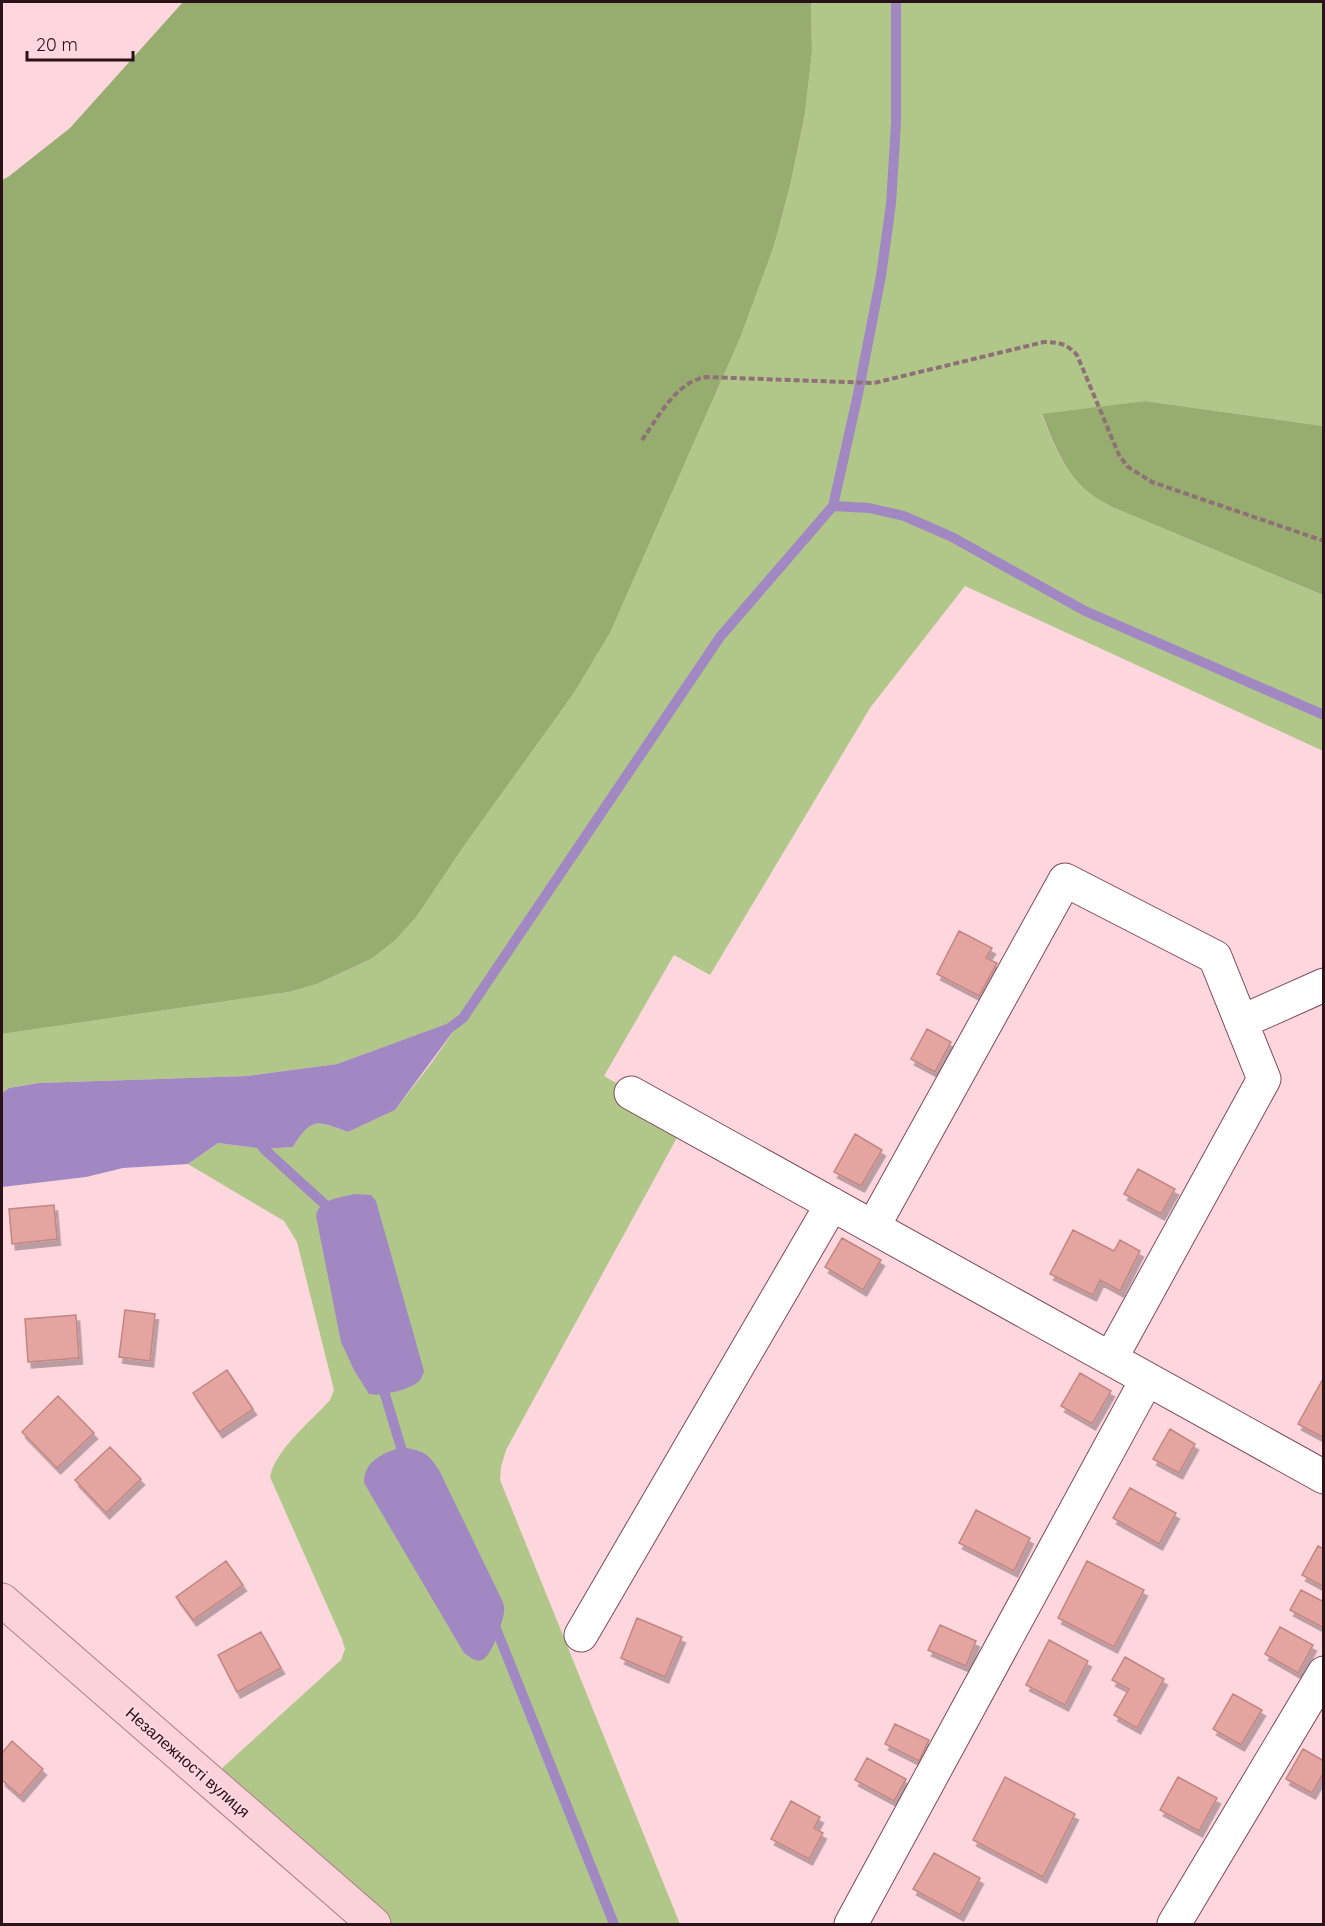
<svg xmlns="http://www.w3.org/2000/svg" width="1325" height="1926" viewBox="0 0 1325 1926" font-family="Quicksand,sans-serif">
<style>
.green{fill:#b1c78a}
.forest{fill:#97ad6f}
.water{fill:#a188c2}
.lines{fill:none;stroke-linecap:round;stroke-linejoin:round}
.stream{stroke:#a188c2;stroke-width:10}
.building{fill:#e4a49f;stroke:#c38681;stroke-width:1.5;filter:url(#shadow)}
.minor-casing{stroke:#814a58;stroke-width:35}
.major-casing{stroke:#b07b87;stroke-width:35}
.path{stroke:#8f7077;stroke-width:4;stroke-dasharray:6 3;stroke-linecap:butt}
.minor{stroke:#fff;stroke-width:33}
.major{stroke:#fbd1da;stroke-width:33}
.labels{text-anchor:middle;stroke-width:5;stroke-linejoin:round;paint-order:stroke}
.street-label{font-size:16px;fill:#291319;stroke:#fed6de}
</style>
<defs>
<filter id="shadow"><feDropShadow dx="3.5" dy="6" stdDeviation="0" flood-color="#0004"/></filter>
</defs>
<rect width="100%" height="100%" fill="#fed6de"/>
<path class="green" d="M811 2H1323V426L1145 401 1042 415C1053 443 1064 472 1088 492 1095 498 1104 502 1112 507L1323 595V751L965 586 870 708 710 975 674 955 604 1076 685 1123 506 1450 501 1467 500 1480 680 1924H374L209 1780 341 1660 345 1649 342 1639 270 1477C275 1450 312 1420 330 1400L334 1390 297 1242 284 1221 188 1164 218 1143 264 1149 293 1147C312 1116 316 1121 348 1132L395 1110 430 1065 462 1019 337 1064 247 1076 39 1083 9 1088 2 1093V1034L289 992 317 984 371 959 417 916 464 846 574 693 610 633 741 336 774 246 791 182 805 113 812 52Z"/>
<path class="forest" d="M183 2H811L812 52 805 113 791 182 774 246 741 336 610 633 574 693 464 846 417 916 394 941 371 959 317 984 289 992 2 1034V180L8 177 70 128Z
M1145 401 1323 426V595L1112 507C1104 502 1095 498 1088 492 1064 472 1053 442 1042 414Z"/>
<path class="water" d="M463 1018 395 1110 348 1132C317 1121 312 1116 293 1147L264 1149 218 1143 188 1164 123 1168 86 1177 2 1187V1093L9 1088 39 1083 247 1076 337 1064Z
M354 1194 371 1195 376 1201 424 1371C423 1374 422 1377 420 1380 413 1389 380 1397 369 1394L354 1370 341 1342 316 1216C319 1199 339 1198 354 1194Z
M401 1447C422 1451 427 1451 439 1470L501 1598C503 1602 505 1607 504 1612 503 1622 492 1656 482 1660 475 1662 470 1657 464 1653L364 1483C364 1460 383 1454 401 1447Z"/>
<g class="lines">
<path class="stream" d="M833 506 869 508 904 516 952 537 1085 611 1324 715
M451 1027 463 1018 720 637 833 506 858 394 881 276 891 204 896 124V2
M257 1138 264 1149 331 1210 332 1213
M381 1381 405 1461
M493 1621 614 1924"/>
</g>
<path class="building" d="M959 931 992 948 986 958 997 963 979 996 937 974Z
M927 1029 951 1042 935 1072 911 1059Z
M855 1134 882 1150 861 1186 834 1172Z
M1138 1169 1175 1189 1161 1214 1124 1194Z
M54 1205 57 1239 12 1244 9 1209Z
M1073 1230 1114 1251 1120 1240 1140 1251 1120 1291 1100 1280 1093 1295 1050 1274Z
M842 1238 881 1260 863 1290 825 1267Z
M125 1310 155 1314 150 1361 119 1357Z
M76 1315 79 1358 28 1362 25 1319Z
M227 1370 253 1409 219 1432 193 1393Z
M1080 1373 1111 1391 1092 1424 1061 1406Z
M1324 1377V1438L1298 1424Z
M58 1396 94 1433 57 1468 22 1432Z
M1170 1429 1195 1444 1179 1473 1153 1459Z
M110 1447 141 1479 106 1513 75 1480Z
M1130 1488 1176 1513 1159 1544 1113 1518Z
M976 1510 1030 1538 1014 1571 959 1543Z
M1318 1546 1324 1549V1587L1302 1575Z
M226 1561 243 1585 193 1620 176 1597Z
M1087 1561 1144 1590 1114 1647 1058 1618Z
M1301 1590 1324 1602V1628L1290 1610Z
M637 1618 682 1637 665 1677 621 1658Z
M940 1625 976 1641 966 1666 928 1650Z
M1280 1627 1313 1645 1298 1673 1265 1654Z
M261 1632 281 1668 237 1692 218 1655Z
M1049 1640 1088 1661 1065 1705 1026 1685Z
M1125 1657 1164 1679 1137 1728 1114 1715 1129 1689 1112 1680Z
M1233 1694 1262 1710 1241 1745 1213 1729Z
M895 1724 929 1740 919 1761 885 1744Z
M12 1741 43 1769 20 1796 2 1780V1753Z
M1303 1749 1324 1761V1772L1312 1793 1286 1779Z
M867 1758 906 1779 894 1801 855 1780Z
M1005 1777 1075 1814 1043 1877 973 1840Z
M1178 1777 1217 1798 1199 1831 1160 1810Z
M791 1801 820 1817 814 1828 823 1833 809 1859 771 1839Z
M934 1853 980 1878 960 1915 913 1889Z"/>
<g class="lines">
<defs>
<path id="minor" d="M1241 1022 1324 985
M631 1093 1324 1477
M873 1227 1065 880 1215 957 1264 1079 1111 1358
M581 1635 832 1204
M851 1924 1147 1379
M1174 1924 1324 1673"/>
<path id="major" d="M2 1600 374 1924"/>
</defs>
<use href="#minor" class="minor-casing"/>
<use href="#major" class="major-casing"/>
<path class="path" d="M642 440C659 416 676 382 706 377L874 383 1044 342C1059 342 1067 344 1077 355L1119 455 1128 467 1152 482 1324 541"/>
<use href="#minor" class="minor"/>
<use href="#major" class="major"/>
</g>
<g class="labels">
<g class="street-label">
<text transform="translate(188 1762) rotate(41)" y="6">Незалежності вулиця</text>
</g>
</g>
<rect width="1325" height="1926" fill="none" stroke="#291319" stroke-width="6"/>
<path d="M27 51v9h106v-9" fill="none" stroke="#291319" stroke-width="3"/>
<text x="36" y="51" font-size="18" fill="#291319" stroke="#fed6de" stroke-width="4.5" paint-order="stroke">20 m</text>
</svg>
